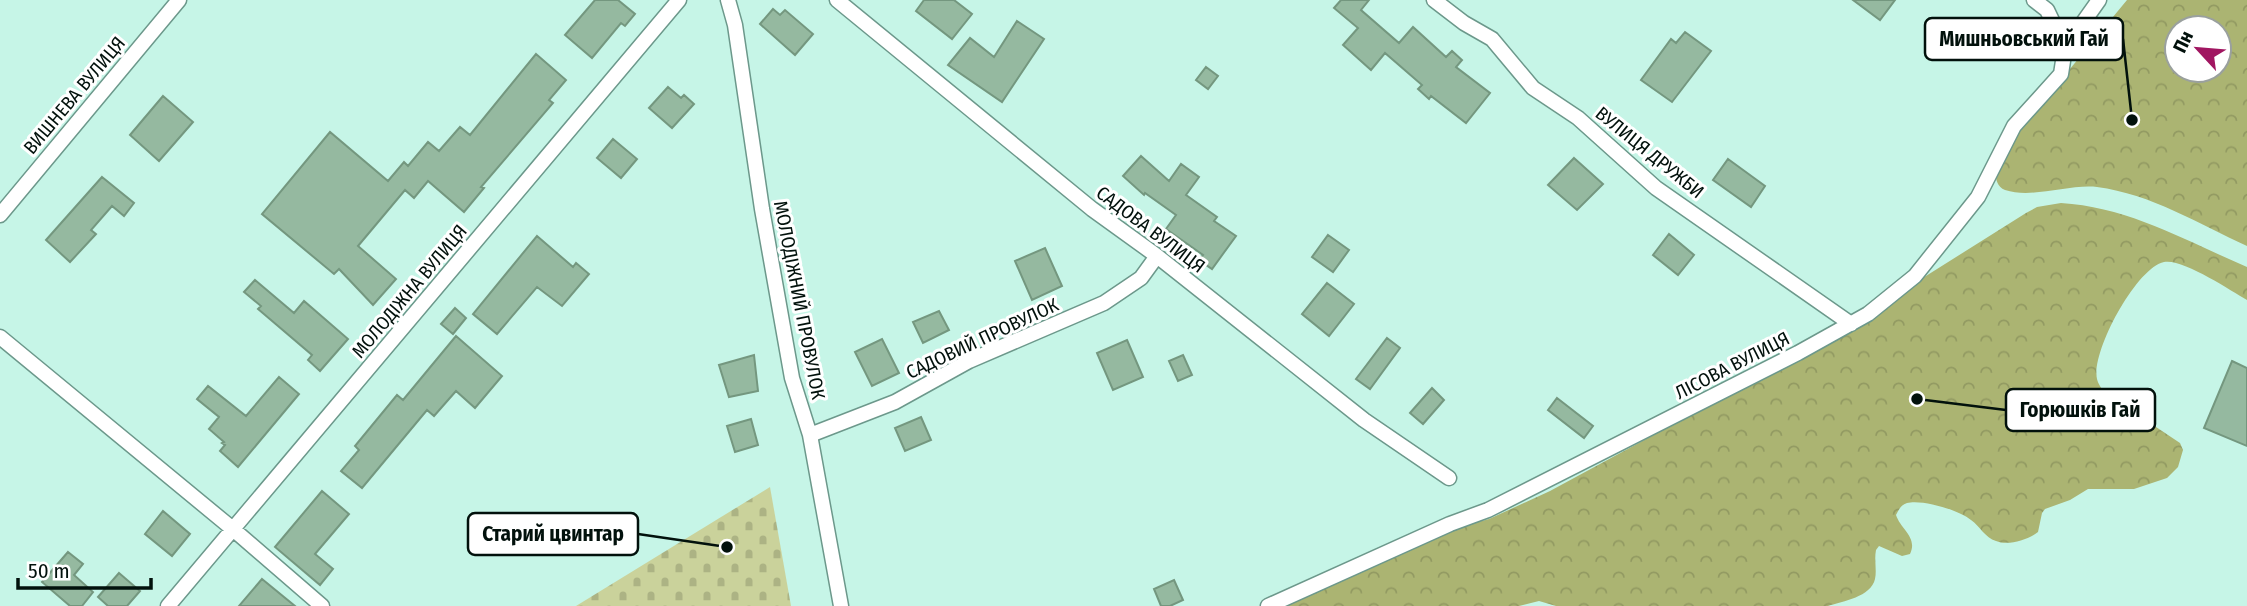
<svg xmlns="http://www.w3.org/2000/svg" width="2247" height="606" viewBox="0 0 2247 606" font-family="'Fira Sans Condensed',sans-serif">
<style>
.forest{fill:url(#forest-crowns);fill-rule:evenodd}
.cemetery{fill:url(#cemetery-stones)}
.building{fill:#95b9a0;stroke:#74977f;stroke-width:2}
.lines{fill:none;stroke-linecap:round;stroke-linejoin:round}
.street-casing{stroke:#6c988b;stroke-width:17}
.street{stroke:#fff;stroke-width:14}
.labels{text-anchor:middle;stroke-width:6;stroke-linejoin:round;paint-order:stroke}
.street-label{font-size:19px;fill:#02110c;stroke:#fff}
.leader{fill:none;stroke:#02110c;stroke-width:2.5}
.callout-dot{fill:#02110c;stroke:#fff;stroke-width:2.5}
.callout{fill:#fff;stroke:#02110c;stroke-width:2.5}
.callout-label{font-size:21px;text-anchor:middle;font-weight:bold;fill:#02110c}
</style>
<defs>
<pattern id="forest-crowns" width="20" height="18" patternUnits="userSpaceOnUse" patternTransform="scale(1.75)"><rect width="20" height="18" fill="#abb472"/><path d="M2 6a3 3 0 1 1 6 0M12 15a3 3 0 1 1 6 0" fill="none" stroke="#929a62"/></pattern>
<pattern id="cemetery-stones" width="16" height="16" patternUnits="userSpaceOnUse" patternTransform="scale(1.75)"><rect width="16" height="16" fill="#cad29b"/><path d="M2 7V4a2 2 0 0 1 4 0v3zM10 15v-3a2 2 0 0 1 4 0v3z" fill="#acb384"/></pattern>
</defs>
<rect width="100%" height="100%" fill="#c6f5e7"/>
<path class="forest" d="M2127 0H2247V246C2199 224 2151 194 2097 187 2069 184 2032 199 2005 190 1992 185 1996 167 1997 157ZM2177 28H2219V70H2177Z
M2061 203C2129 207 2186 241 2247 267V300C2230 290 2182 258 2164 262 2136 268 2091 352 2097 379 2098 384 2102 389 2105 393L2180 443 2183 450 2178 467 2167 478 2134 489H2088L2070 500 2045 509 2042 513 2038 532C2028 540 2008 546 1996 541 1985 538 1980 526 1971 520 1959 510 1922 499 1907 503 1901 505 1899 509 1896 515 1901 530 1918 537 1910 554L1902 556 1879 546 1876 550C1874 560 1877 570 1875 579 1871 597 1843 601 1828 606H1556L1539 601 1519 606H1274L1407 541 1489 519 1550 491 1709 405 1883 303 2026 213 2037 207Z"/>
<path class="cemetery" d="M770 487 791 606H576Z"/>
<path class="building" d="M595 0H618L635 14 625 26 621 23 592 58 565 35Z
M924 0H954L972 14 952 39 916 11Z
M1341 0H1369L1361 10 1399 43 1413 27 1446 57 1452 51 1462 60 1456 67 1490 93 1466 123 1431 96 1429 99 1418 89 1422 85 1385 53 1371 70 1343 45 1358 28 1334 8Z
M1853 0H1895L1880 20Z
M773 9 780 15 785 10 813 34 795 55 760 24Z
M1017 21 1044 39 1002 102 948 65 970 38 994 57Z
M1685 32 1711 51 1672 102 1641 80 1671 39 1676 43Z
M536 54 566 80 549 100 553 103 481 187 484 188 464 212 428 181 414 198 405 190 358 246 396 279 373 305 339 269 334 274 262 214 330 132 388 181 404 162 408 166 428 142 439 151 460 127 470 135Z
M1206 67 1218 76 1208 89 1196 80Z
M668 87 681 98 684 95 694 104 672 128 649 108Z
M163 96 193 122 159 161 130 135Z
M613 139 637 159 621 178 597 158Z
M1141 156 1169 181 1181 164 1199 177 1186 195 1217 217 1214 221 1236 236 1212 269 1199 260 1203 255 1166 229 1176 215 1145 193 1144 195 1123 176Z
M1574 158 1603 184 1577 210 1548 185Z
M1728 159 1765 186 1751 207 1713 180Z
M102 177 134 203 124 216 112 206 91 230 96 234 70 262 46 240Z
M1669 234 1694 255 1678 275 1653 255Z
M1328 235 1349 250 1333 272 1312 257Z
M537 236 573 267 576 263 589 274 562 306 537 287 497 334 473 314Z
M1045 248 1062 286 1032 300 1015 261Z
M255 280 294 313 304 301 348 339 320 371 308 360 312 355 258 309 261 306 244 292Z
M1327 283 1354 304 1329 336 1302 314Z
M455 308 466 318 453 334 441 324Z
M939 311 949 330 923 343 913 322Z
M456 336 502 376 475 408 456 391 434 416 427 410 362 488 341 471 359 450 355 446 397 395 403 400Z
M1387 338 1400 348 1370 389 1356 379Z
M882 339 899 373 872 386 855 352Z
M1127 340 1143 377 1113 390 1097 353Z
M754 355 758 391 729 397 719 365Z
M1183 355 1192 375 1178 381 1169 361Z
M2232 361 2247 368V446L2204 428Z
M279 377 299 394 238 467 220 451 225 445 222 443 224 442 209 429 219 417 197 399 208 386 246 416Z
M1432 388 1444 400 1423 424 1410 413Z
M1557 398 1593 426 1584 438 1548 410Z
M921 417 931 440 905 451 895 428Z
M751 419 758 445 735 452 727 426Z
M322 491 349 514 315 554 333 569 320 585 275 547Z
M163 511 190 534 172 556 145 534Z
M68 552 83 564 74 575 93 592 82 606H70L42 582Z
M119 573 140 591 127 606H108L98 597Z
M262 579 295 606H239Z
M1174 580 1183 600 1170 606H1161L1154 589Z"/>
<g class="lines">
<defs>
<path id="street" d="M728 0 735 25 762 209 792 378 810 435 841 606
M837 0 1092 209 1157 256 1364 420 1449 478
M1434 0 1464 23 1492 39 1533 88 1578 118 1656 188 1851 324
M2065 48 2099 0
M0 215 179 0
M0 337 234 530 322 606
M810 435 895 402 969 361 1104 303 1141 278 1157 256
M168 606 679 0
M1268 606 1450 524 1488 510 1798 353 1868 314 1915 276 1978 197 2014 126 2061 74 2065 48 2047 10 2034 0"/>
</defs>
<use href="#street" class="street-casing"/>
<use href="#street" class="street"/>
</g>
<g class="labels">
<g class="street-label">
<text transform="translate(74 95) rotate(-50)" y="7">ВИШНЕВА ВУЛИЦЯ</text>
<text transform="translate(1650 152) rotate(39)" y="7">ВУЛИЦЯ ДРУЖБИ</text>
<text transform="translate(1151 229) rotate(37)" y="7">САДОВА ВУЛИЦЯ</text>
<text transform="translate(409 291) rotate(-50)" y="7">МОЛОДІЖНА ВУЛИЦЯ</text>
<text transform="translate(800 300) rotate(79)" y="7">МОЛОДІЖНИЙ ПРОВУЛОК</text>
<text transform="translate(982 338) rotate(-25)" y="7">САДОВИЙ ПРОВУЛОК</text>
<text transform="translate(1732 365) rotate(-27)" y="7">ЛІСОВА ВУЛИЦЯ</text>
</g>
</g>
<path class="leader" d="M2132 120L2123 39M1917 399L2006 410M727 547L638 534"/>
<g class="callout-dot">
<circle cx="2132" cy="120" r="7"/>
<circle cx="1917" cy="399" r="7"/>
<circle cx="727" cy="547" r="7"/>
</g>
<g class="callout">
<rect x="1925" y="18" width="198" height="42" rx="7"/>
<rect x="2006" y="389" width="149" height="42" rx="7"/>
<rect x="468" y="513" width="170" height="42" rx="7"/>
</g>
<g class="callout-label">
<text x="2024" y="46">Мишньовський Гай</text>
<text x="2080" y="417">Горюшків Гай</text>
<text x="553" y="541">Старий цвинтар</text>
</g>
<g transform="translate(2198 49) rotate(296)"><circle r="33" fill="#ffffff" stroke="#9aa09e" stroke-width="2"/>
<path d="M0-5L12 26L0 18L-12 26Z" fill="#a11661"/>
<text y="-10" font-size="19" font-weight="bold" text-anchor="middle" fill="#02110c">Пн</text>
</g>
<path d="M18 578v10h133v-10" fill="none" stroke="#02110c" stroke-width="3.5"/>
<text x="28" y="578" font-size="21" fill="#02110c" stroke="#ffffff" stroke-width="5" paint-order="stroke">50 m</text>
</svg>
